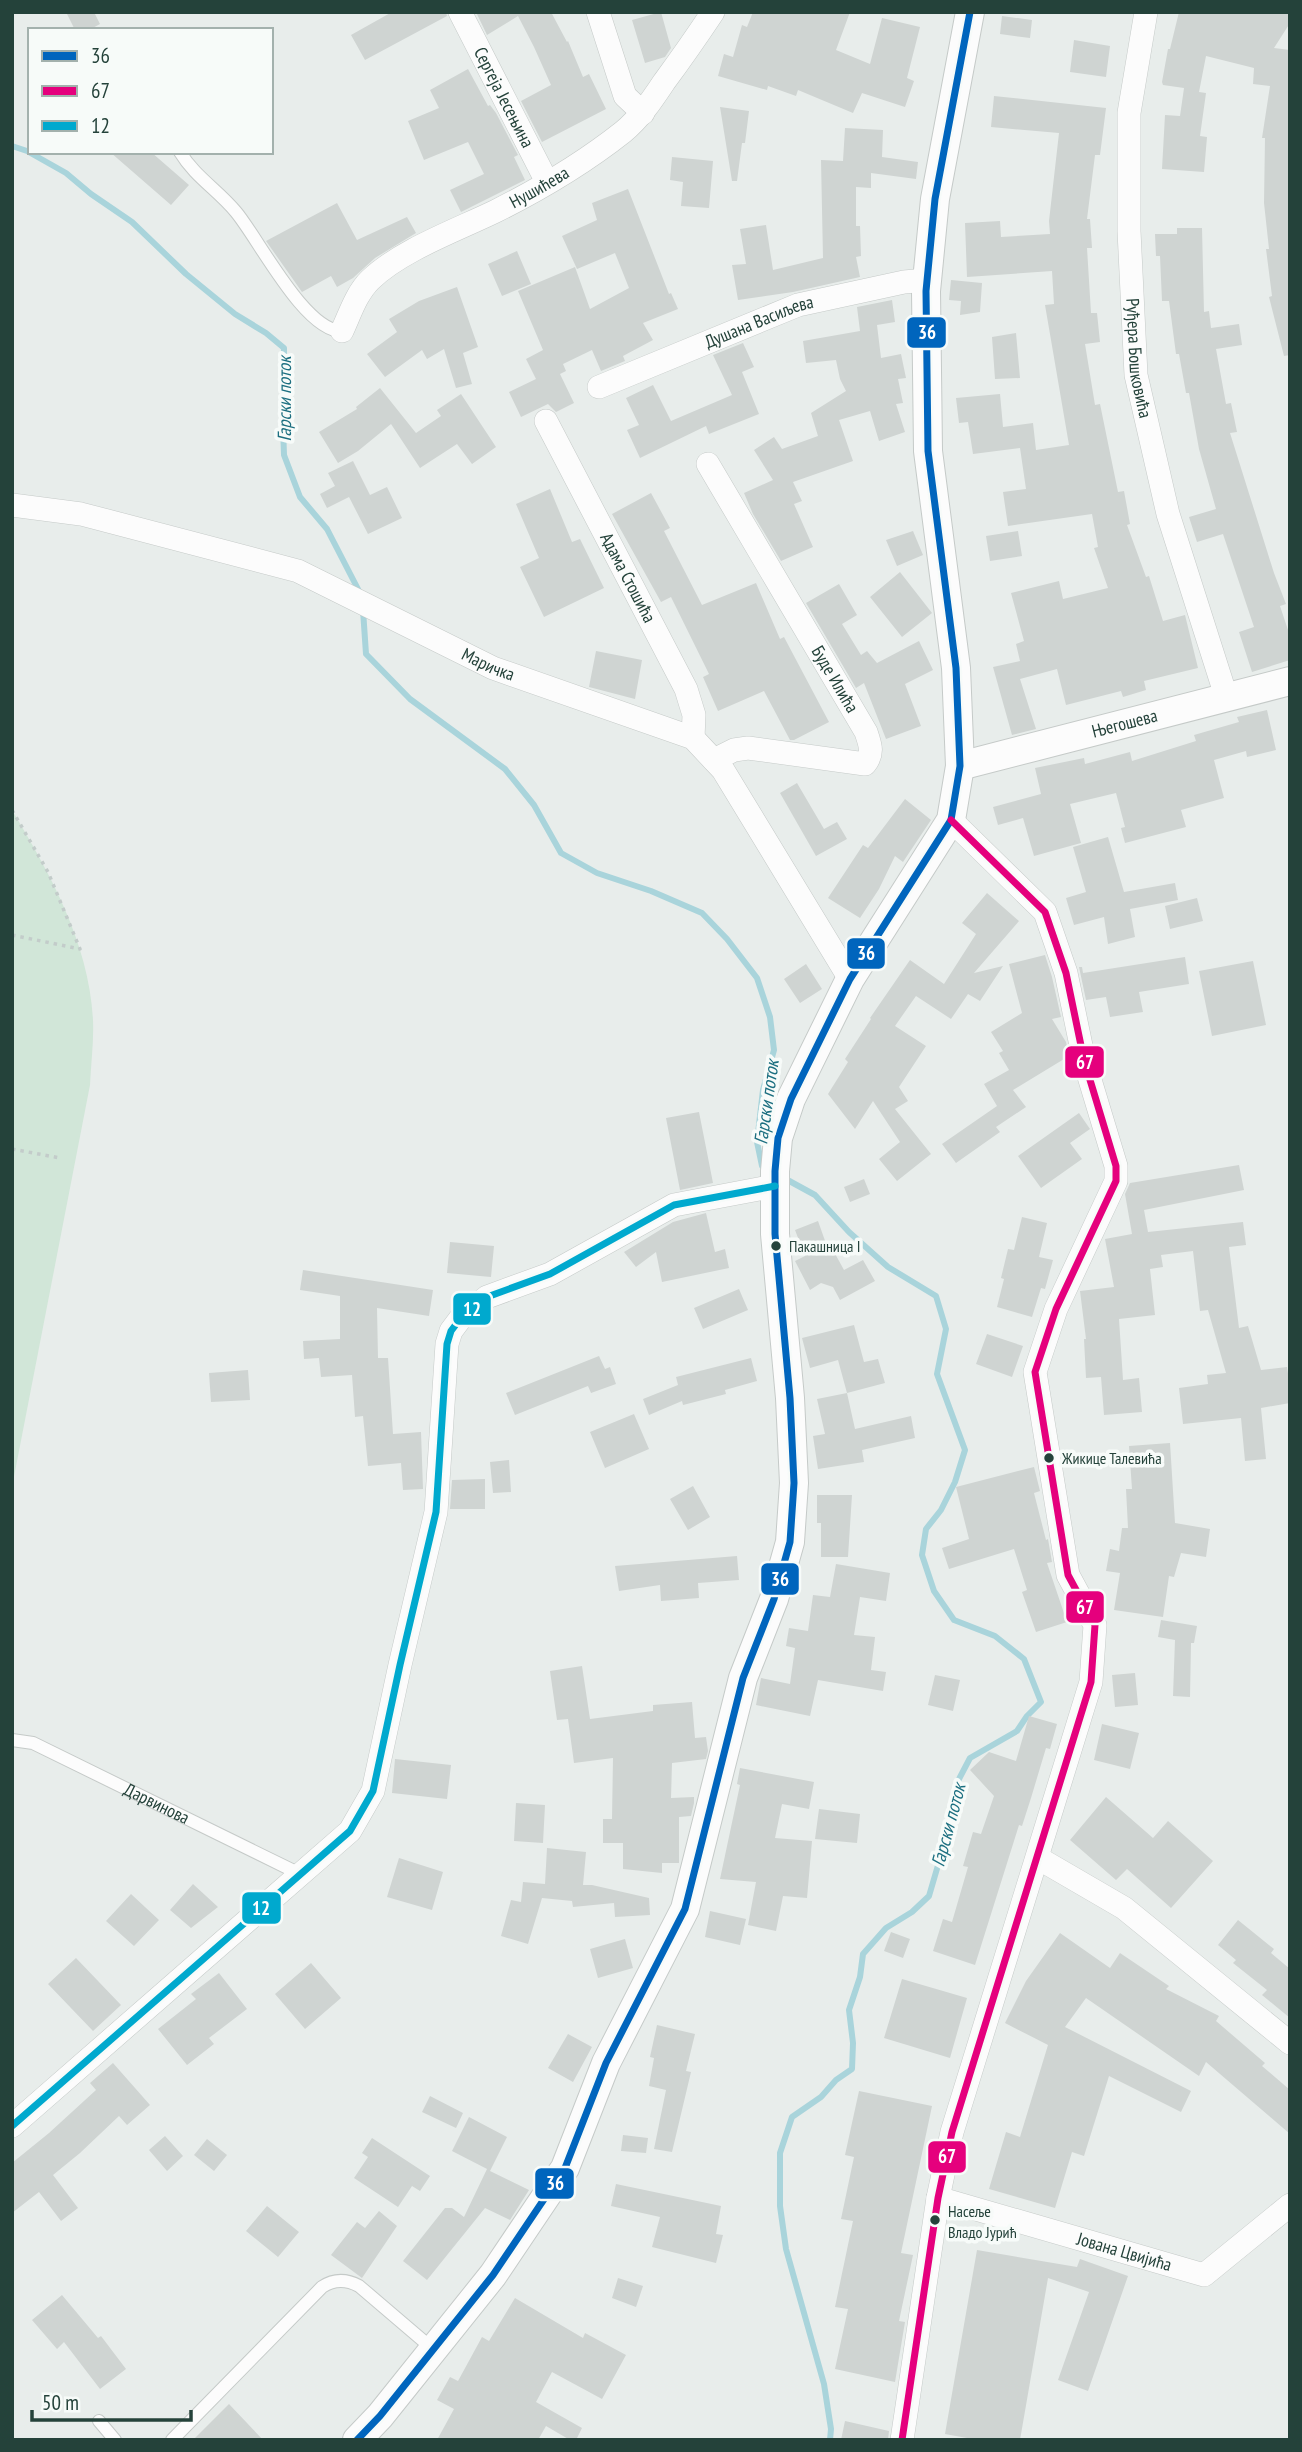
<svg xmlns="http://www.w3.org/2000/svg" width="1302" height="2452" viewBox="0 0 1302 2452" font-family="'PT Sans Narrow',sans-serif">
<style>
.green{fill:#d1e6d8}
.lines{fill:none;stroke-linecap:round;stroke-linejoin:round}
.stream{stroke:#a9d4db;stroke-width:6}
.building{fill:#cfd4d2}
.service-casing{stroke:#c5cac8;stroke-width:14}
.minor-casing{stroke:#c5cac8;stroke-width:24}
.tertiary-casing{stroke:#c5cac8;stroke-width:30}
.path{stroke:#c3ccca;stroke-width:3.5;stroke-dasharray:3.5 5;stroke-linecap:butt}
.service{stroke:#fcfcfc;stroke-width:12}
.minor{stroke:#fcfcfc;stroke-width:23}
.tertiary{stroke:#fcfcfc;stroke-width:28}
.bus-1-casing{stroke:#f7fbf9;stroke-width:12}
.bus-2-casing{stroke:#f7fbf9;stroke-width:12}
.bus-3-casing{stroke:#f7fbf9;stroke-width:12}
.bus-1{stroke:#0065bd;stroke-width:7}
.bus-2{stroke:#e5007d;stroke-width:7}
.bus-3{stroke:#00a9ce;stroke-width:7}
.bus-dot{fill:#24423a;stroke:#f7fbf9;stroke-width:2.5}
.labels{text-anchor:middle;stroke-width:7;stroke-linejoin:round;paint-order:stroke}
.bus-label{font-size:16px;fill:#24423a;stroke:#f7fbf9;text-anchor:start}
.street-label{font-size:18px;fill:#24423a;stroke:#f7fbf9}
.water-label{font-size:19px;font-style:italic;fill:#1c6f80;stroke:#f7fbf9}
.line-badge{stroke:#f7fbf9;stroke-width:2.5}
.badge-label{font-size:19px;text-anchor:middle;font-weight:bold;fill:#fff}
</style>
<rect width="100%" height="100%" fill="#e8edeb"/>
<path class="green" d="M12 810C50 874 89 943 93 1020 94 1041 91 1063 90 1085L12 1487Z"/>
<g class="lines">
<path class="stream" d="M12 146 27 151 66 173 91 194 132 222 186 274 235 314 266 333 284 348V377L288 401 283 427 284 455 300 497 327 529 360 593
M363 610 366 654 410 699 505 769 534 805 561 853 597 873 651 891 702 913 727 939 757 978 770 1017 774 1050 763 1090 757 1142 762 1166 766 1168
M782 1177 815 1195 849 1232 888 1267 936 1296 946 1329 937 1374 965 1450 955 1482 941 1510 926 1529 922 1555 934 1591 954 1620 995 1636 1024 1659 1041 1702 1027 1716 1017 1731 970 1758 958 1781 953 1814 929 1896 912 1912 886 1928 863 1954 860 1977 849 2010 853 2043 852 2069 836 2080 821 2097 792 2117 780 2153V2206L786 2249 824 2384 831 2429 830 2440"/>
</g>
<path class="building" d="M66 12H94L100 24 89 30H75Z
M392 12H446L447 16 365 60 351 35Z
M476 12H551L567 42 568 41 583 77 589 74 606 109 542 142 521 101 551 85 534 47 518 16 487 35Z
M661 12 671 48 665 57 645 63 632 20Z
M753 12H850L836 50 870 64 882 18 920 27 907 78 914 81 905 107 862 93 853 113 798 90 796 96 768 86 767 90 718 76 724 54 733 57 742 25 747 27Z
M1179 12H1290V23L1274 48 1290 50V355L1284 356 1269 297 1272 296 1266 249H1269L1264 203 1265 138H1262L1270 86 1253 84 1254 68 1206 56 1199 92 1206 93 1200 136 1207 137 1204 172 1162 169 1165 115 1180 116 1184 88 1163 85 1162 82 1168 49H1170Z
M1002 16 1032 20 1030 38 1000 34Z
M1074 40 1110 46 1106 77 1070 72Z
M468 69 488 106 490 105 496 113 518 155 514 157 525 180 461 212 450 190 484 174 468 142 424 160 408 121 439 108 430 90Z
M994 96 1106 108 1100 155H1095L1087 219H1090L1092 248H1087L1091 313H1097L1100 342 1085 344 1095 405 1100 404 1118 492 1124 491 1130 524 1127 525 1146 577 1149 576 1163 621 1185 615 1198 668 1144 681 1146 690 1123 697 1121 691 1066 705 1057 669 1020 679 1036 729 1012 735 993 667 1020 661 1016 644 1024 641 1011 593 1059 581 1063 599 1108 588 1094 548 1098 547 1092 514 1008 526 1003 492 1026 489 1020 448 973 454 968 422 959 423 956 398 1000 394 1003 427 1033 423 1036 450 1069 445 1045 305 1054 304 1052 271 967 277 965 223 1000 221 1001 237 1050 234 1049 221 1059 133 991 127Z
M720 107 749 111 745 143H742L737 181H732Z
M845 128 883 130 882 157 918 162 916 179 871 173V188L856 187V226H860L861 256 856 257 860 277 793 292 738 300 732 265 746 264 740 229 766 225 773 270 823 258 821 160 843 161Z
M110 152H151L189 185 171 205Z
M672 157 713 161 709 208 681 206 683 182 670 180Z
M628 189 669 294 671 293 678 309 643 323 653 340 623 356 625 361 601 371 592 350 563 364 566 371 560 374 574 403 556 412 548 404 521 417 509 392 536 379 526 359 543 350 518 291 575 267 590 309 629 288 615 253 577 269 562 236 597 220 592 203Z
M337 203 357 240 407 217 416 233 375 258 353 278 337 287 331 276 302 292 266 241Z
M1177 228H1202L1204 312 1209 311 1211 328 1239 324 1242 345 1216 349 1226 404 1231 403 1237 432 1230 433 1274 573 1286 604 1280 606 1290 636V660L1252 672 1239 632 1254 627 1223 534 1197 542 1189 517 1216 509 1199 449 1189 393H1186L1179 354H1176L1169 301H1162L1160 256H1156L1155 234H1177Z
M517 251 531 284 502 296 488 264Z
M951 280 982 283 980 312 960 315 961 301 949 300Z
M457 287 478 347 463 353 472 384 456 388 444 349 427 359 422 350 385 377 367 354 397 332 389 319 419 301Z
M892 300 895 322 877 325 881 358 901 354 906 378 898 379 903 403 896 404 905 432 879 441 870 411 839 420 853 461 793 482 802 501 794 504 813 547 781 561 753 514 744 493 773 480 754 450 774 437 782 449 818 436 811 413 846 391 840 379 836 360 806 363 803 341 860 331 857 307Z
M1016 333 1020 378 995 379 992 337Z
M743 343 754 367 742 372 759 414 709 434 706 426 640 458 627 430 639 425 626 398 653 385 671 421 732 395 713 355Z
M380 388 416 433 441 416 437 410 461 394 496 447 472 464 457 444 420 468 391 424 358 451 338 463 319 432 357 409 356 407Z
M353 461 370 495 387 487 402 518 368 534 349 497 327 508 320 494 335 486 328 473Z
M550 489 572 542 580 539 604 588 544 617 520 567 539 558 516 504Z
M651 493 670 528 664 531 702 605 756 583 780 639 784 637 829 722 794 740H790L764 691 718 711 703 677 709 674 671 597 661 602 612 514Z
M913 531 923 555 897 566 886 540Z
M1018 531 1022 556 990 561 986 536Z
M900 572 932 613 902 637 870 597Z
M839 584 857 615 842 624 861 655 867 651 877 663 919 641 933 670 905 684 921 726 886 739 864 683 856 688 806 603Z
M596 651 642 660 635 699 589 687Z
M1267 710 1276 750 1247 757 1246 751 1214 760 1224 798 1181 810 1186 827 1125 843 1121 828 1125 827 1116 793 1070 804 1081 843 1034 856 1023 818 998 825 993 807 1041 794 1035 768 1084 758 1085 764 1130 752 1132 761 1196 741 1194 735 1239 722 1237 717Z
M797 783 824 829 837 822 847 839 816 856 780 793Z
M905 799 931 820 903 862 895 856 879 889 860 918 828 898 863 845 868 848Z
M1108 837 1124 892 1175 883 1178 900 1130 909 1135 937 1108 944 1104 917 1074 925 1066 898 1086 892 1073 847Z
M987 893 1019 921 974 973 1003 966 980 1001 968 994 951 1019 916 996 895 1026 926 1046 899 1087 908 1101 895 1109 931 1154 897 1181 879 1159 900 1142 873 1101 855 1129 828 1094 848 1062 845 1059 871 1019 870 1018 910 960 944 984 976 934 962 923Z
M1197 898 1203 921 1170 929 1165 906Z
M1045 955 1052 977 1061 1017 1052 1019 1066 1042 1069 1056 1013 1090 1026 1107 996 1127 1000 1132 956 1163 942 1144 997 1106 984 1084 1009 1070 999 1053 1003 1051 991 1032 1022 1013 1009 964Z
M1185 957 1189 984 1139 992 1143 1012 1110 1017 1106 997 1086 1000 1079 967H1082L1083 973Z
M1253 961 1266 1025 1212 1036 1199 971Z
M806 964 822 989 800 1003 784 979Z
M699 1112 713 1183 680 1190 666 1118Z
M1079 1113 1090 1129 1070 1143 1082 1159 1041 1188 1018 1156Z
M1239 1165 1244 1190 1144 1210 1148 1232 1243 1222 1246 1245 1229 1247 1239 1328 1248 1326 1261 1370 1287 1367 1290 1386V1403L1261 1408 1266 1459 1245 1461 1241 1418 1183 1424 1179 1388 1208 1384 1207 1375 1226 1373 1208 1310 1200 1311 1193 1251 1161 1255 1163 1267 1150 1269 1155 1315 1119 1319 1123 1380 1139 1378 1142 1412 1104 1415 1101 1377 1086 1378 1084 1339H1086L1080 1291 1114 1287 1105 1239 1132 1234 1125 1194 1130 1183Z
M864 1179 870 1194 850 1202 844 1187Z
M706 1213 715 1252 725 1249 729 1268 662 1282 656 1252 636 1267 624 1252 673 1222Z
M1022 1217 1047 1223 1039 1257 1053 1260 1045 1289 1041 1288 1032 1317 997 1307 1004 1279 1001 1278 1008 1249 1014 1250Z
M818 1221 829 1252 833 1250 844 1270 863 1260 875 1281 840 1300 833 1287 821 1283 810 1290 795 1261 805 1256 795 1230Z
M450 1242 494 1246 491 1277 447 1273Z
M303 1270 433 1290 429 1316 377 1308 378 1358H388L393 1434 421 1432 423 1489 403 1490 401 1463 368 1466 363 1416 355 1417 352 1375 321 1377 319 1358 304 1359 303 1341 340 1339V1296L300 1290Z
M739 1289 748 1310 703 1329 694 1308Z
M854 1325 864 1362 878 1359 885 1383 847 1393 838 1360 810 1368 802 1338Z
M987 1334 1023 1346 1012 1377 976 1364Z
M599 1356 605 1369 610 1367 616 1384 591 1393 588 1386 515 1415 506 1393Z
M751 1358 757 1381 725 1390 726 1394 683 1405 682 1401 649 1415 643 1399 678 1385 676 1377Z
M248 1370 250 1400 211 1402 209 1373Z
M847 1393 855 1429 911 1416 915 1438 862 1450 864 1462 818 1469 813 1436 825 1434 817 1399Z
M634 1414 649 1449 605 1468 590 1432Z
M1170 1443 1175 1523 1210 1529 1206 1557 1181 1553 1174 1577 1169 1576 1163 1617 1114 1610 1120 1573 1106 1571 1110 1549 1119 1551 1122 1528H1128L1126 1489H1132L1129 1446Z
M509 1460 511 1492 493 1493 490 1462Z
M1034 1467 1040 1491 1034 1493 1046 1540 1048 1539 1052 1562 1047 1563 1067 1622 1036 1632 1022 1592 1027 1590 1014 1549 949 1569 942 1548 969 1539 956 1487Z
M485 1479V1509H450L452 1480Z
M693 1486 710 1517 688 1530 670 1499Z
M817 1495H852L848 1557H821V1523H817Z
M737 1556 739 1580 698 1583 699 1598 661 1601 660 1585 619 1591 615 1566Z
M836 1564 890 1573 886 1601 860 1597 854 1635 875 1637 871 1670 886 1672 883 1691 818 1680 810 1716 756 1705 761 1678 790 1684 795 1648 786 1646 789 1628 808 1631 813 1595 830 1597Z
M1161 1620 1197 1626 1194 1643H1191L1190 1697 1173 1696 1175 1640 1158 1637Z
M582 1666 590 1719 653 1711V1705L692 1702 695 1738 706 1737 708 1751 706 1759 672 1763 671 1798 694 1797V1803L691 1816 679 1817V1863H662V1873L623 1869V1843H603V1819H612L613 1758 574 1763 568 1719 557 1720 550 1671Z
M1135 1673 1138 1705 1115 1707 1112 1675Z
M935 1675 960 1680 953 1711 928 1705Z
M1029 1716 1057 1724 1050 1749 1046 1748 1031 1798 1022 1826 1019 1825 975 1965 933 1951 943 1919 952 1922 968 1867 963 1866 973 1832 981 1834 994 1796 970 1770 989 1752 1016 1761Z
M1102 1724 1139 1733 1130 1769 1094 1760Z
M395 1759 451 1765 447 1799 392 1793Z
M740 1768 814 1782 809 1809 782 1804 775 1838 812 1841 807 1898 783 1896 776 1931 748 1925 756 1882 720 1879 740 1785 737 1784Z
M1106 1797 1153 1838 1168 1821 1213 1861 1171 1908 1127 1869 1116 1880 1070 1840Z
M516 1803 545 1805 543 1843 514 1841Z
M819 1809 860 1814 857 1843 815 1839Z
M547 1848 586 1852 583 1885H592L649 1898 650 1915 615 1917 614 1903 573 1907 572 1901 542 1898 528 1944 501 1936 511 1900 521 1902 523 1882 545 1884Z
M399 1858 443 1872 432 1910 387 1897Z
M193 1884 218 1907 191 1928 170 1910Z
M131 1894 159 1920 134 1946 106 1921Z
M710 1911 746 1919 740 1945 705 1937Z
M1238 1920 1274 1949 1271 1953 1290 1969V2018L1262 1995 1267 1990 1233 1963 1236 1960 1218 1945Z
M891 1932 910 1939 903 1958 884 1951Z
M1060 1933 1110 1968 1120 1953 1169 1986 1166 1989 1219 2016 1216 2021 1265 2063 1262 2066 1290 2090V2134L1206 2062 1199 2076 1086 1998 1065 2027 1191 2091 1181 2112 1109 2076 1084 2156 1072 2152 1055 2208 989 2189 1006 2132 1020 2137 1048 2045 1005 2023 1026 1981Z
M625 1939 633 1968 598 1978 590 1949Z
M76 1958 121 2005 93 2031 48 1984Z
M311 1963 341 1998 305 2029 275 1994Z
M219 1973 247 2009 209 2038 214 2044 187 2065 158 2029 196 1999 191 1994Z
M902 1979 967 1998 950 2058 884 2038Z
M657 2025 695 2034 686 2071 691 2072 672 2152 654 2149 666 2090 649 2086 654 2058 650 2057Z
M568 2034 592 2047 573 2082 548 2068Z
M113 2063 150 2105 127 2125 119 2116 80 2153 53 2175 78 2208 61 2221 39 2192 12 2213V2163L49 2133 96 2090 90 2083Z
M859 2091 932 2106 901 2253 913 2255 899 2321 905 2322 895 2382 835 2369 848 2309 835 2307 853 2221 841 2219 854 2157 845 2155Z
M430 2096 463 2113 456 2128 422 2112Z
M469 2117 507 2137 490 2171 529 2190 510 2220 485 2208 427 2280 403 2261 445 2208H452L464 2217 487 2169 489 2170 452 2151Z
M623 2135 648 2138 646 2153 621 2151Z
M165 2136 183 2156 167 2171 149 2150Z
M372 2138 430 2176 420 2191 412 2186 398 2207 354 2178 368 2157 362 2153Z
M207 2139 227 2155 214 2171 194 2155Z
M616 2184 721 2206 716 2234 723 2235 716 2263 652 2247 660 2217 611 2206Z
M267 2206 299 2232 278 2257 246 2231Z
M379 2211 397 2226 362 2278 331 2255 357 2222 365 2228Z
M977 2250 1077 2267 1080 2259 1128 2276 1088 2391 1058 2380 1089 2292 1048 2278 1020 2440H978L945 2434Z
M618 2278 643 2286 636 2307 612 2298Z
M62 2295 98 2338 101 2336 126 2369 100 2389 64 2342 57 2349 32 2320Z
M515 2298 583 2338 585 2333 626 2355 602 2399 552 2372 536 2402 582 2428 576 2440H570L546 2426 538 2440H437L454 2409 437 2400 450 2377 458 2381 482 2337 489 2341Z
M229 2404 263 2440H193Z
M845 2421 889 2431 888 2440H841Z"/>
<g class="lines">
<defs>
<g id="service">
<path d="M180 152C195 177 218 190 236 212 258 238 305 332 342 331"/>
<path id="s1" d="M12 1740 33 1743 300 1874"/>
<path d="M99 2421 115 2440"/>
<path d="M172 2440 322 2287C334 2279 346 2279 359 2286L434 2350"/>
</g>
<g id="minor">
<path id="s2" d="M460 12 547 182"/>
<path d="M598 12 625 96 643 113"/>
<path id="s3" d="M1146 12 1129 113V231L1136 375 1168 514 1226 696"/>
<path id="s4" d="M342 331C350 314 356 294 370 280 401 250 457 230 496 211 540 189 585 162 623 132 640 118 652 100 664 82 681 59 697 36 713 12"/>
<path id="s5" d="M599 387 798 305 904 282 927 280"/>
<path id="s6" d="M546 421 686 689 694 715 693 738"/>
<path id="s7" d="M708 464 866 732C870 744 874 753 865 764L748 748 734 750 714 760"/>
<path id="s8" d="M12 505 81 514 298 571 493 668 693 738 723 770 850 979"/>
<path d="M1038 1858 1124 1908 1290 2043"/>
<path d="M12 2126 350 1831 373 1791 400 1665 436 1512 447 1344 451 1331 460 1319 487 1297 550 1274 674 1205 775 1186"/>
<path id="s9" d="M938 2198 1204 2275 1290 2205"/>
<path d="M902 2440 938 2198 952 2132 1091 1682 1095 1625 1068 1575 1035 1372 1056 1309 1116 1181V1166L1084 1060 1066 973 1045 912 951 820"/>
</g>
<g id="tertiary">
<path id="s10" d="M960 766 1290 681"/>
<path d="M357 2440 380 2416 493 2275 565 2168 606 2063 685 1909 743 1678 774 1599 790 1542 794 1483 790 1398 775 1234V1171L778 1138 791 1099 850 979 951 820 960 766 956 668 928 451 926 291 935 199 970 12"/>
</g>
</defs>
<use href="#service" class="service-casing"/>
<use href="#minor" class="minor-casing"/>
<use href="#tertiary" class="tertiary-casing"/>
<path class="path" d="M12 810 48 872 80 949 12 935
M12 1149 60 1158
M12 1350H14"/>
<use href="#service" class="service"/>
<use href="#minor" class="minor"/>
<use href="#tertiary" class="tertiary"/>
<defs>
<path id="bus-1" d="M357 2440 380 2416 493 2275 565 2168 606 2063 685 1909 743 1678 774 1599 790 1542 794 1483 790 1398 775 1234V1171L778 1138 791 1099 850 979 951 820 960 766 956 668 928 451 926 291 935 199 970 12"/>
<path id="bus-2" d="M902 2440 938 2198 952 2132 1091 1682 1095 1625 1068 1575 1035 1372 1056 1309 1116 1181V1166L1084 1060 1066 973 1045 912 951 820"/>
<path id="bus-3" d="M12 2126 350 1831 373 1791 400 1665 436 1512 447 1344 451 1331 460 1319 487 1297 550 1274 674 1205 775 1186"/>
</defs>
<use href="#bus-1" class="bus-1-casing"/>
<use href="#bus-2" class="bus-2-casing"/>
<use href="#bus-3" class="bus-3-casing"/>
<use href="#bus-1" class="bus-1"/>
<use href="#bus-2" class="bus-2"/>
<use href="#bus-3" class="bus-3"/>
</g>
<g class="bus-dot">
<circle cx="776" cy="1246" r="6"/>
<circle cx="1049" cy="1458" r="6"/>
<circle cx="935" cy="2220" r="6"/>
</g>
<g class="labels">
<g class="bus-label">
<text x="789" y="1252">Пакашница I</text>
<text x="1062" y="1464">Жикице Талевића</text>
<text x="948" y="2217">Насеље<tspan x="948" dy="21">Владо Јурић</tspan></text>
</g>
<g class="street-label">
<text dy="6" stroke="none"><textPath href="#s2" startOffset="96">Сергеја Јесењина</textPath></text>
<text dy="6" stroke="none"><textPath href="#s4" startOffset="252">Нушићева</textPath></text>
<text dy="6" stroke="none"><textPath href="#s5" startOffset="173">Душана Васиљева</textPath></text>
<text dy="6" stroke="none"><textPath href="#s3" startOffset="348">Руђера Бошковића</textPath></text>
<text dy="6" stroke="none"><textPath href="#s6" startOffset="177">Адама Стошића</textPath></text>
<text dy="6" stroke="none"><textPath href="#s8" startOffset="506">Маричка</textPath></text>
<text dy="6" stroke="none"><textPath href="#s7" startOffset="250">Буде Илића</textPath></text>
<text dy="6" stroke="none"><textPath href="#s10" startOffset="170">Његошева</textPath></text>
<text dy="6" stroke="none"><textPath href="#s1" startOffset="159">Дарвинова</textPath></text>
<text dy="6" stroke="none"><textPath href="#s9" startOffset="194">Јована Цвијића</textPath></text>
</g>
<g class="water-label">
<text transform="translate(284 399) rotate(-90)" y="7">Гарски поток</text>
<text transform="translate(766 1102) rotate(-82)" y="7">Гарски поток</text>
<text transform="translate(948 1825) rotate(-75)" y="7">Гарски поток</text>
</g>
</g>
<g class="line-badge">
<rect x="906" y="316" width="41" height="33" rx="7" fill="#0065bd"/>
<rect x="846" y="937" width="40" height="33" rx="7" fill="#0065bd"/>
<rect x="1064" y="1045" width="41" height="34" rx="7" fill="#e5007d"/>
<rect x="452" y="1292" width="40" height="34" rx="7" fill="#00a9ce"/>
<rect x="760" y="1562" width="40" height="34" rx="7" fill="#0065bd"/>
<rect x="1065" y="1590" width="40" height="34" rx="7" fill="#e5007d"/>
<rect x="241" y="1891" width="41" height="34" rx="7" fill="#00a9ce"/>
<rect x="927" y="2140" width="40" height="34" rx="7" fill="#e5007d"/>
<rect x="534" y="2167" width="41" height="33" rx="7" fill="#0065bd"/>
</g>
<g class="badge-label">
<text x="927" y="339">36</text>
<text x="866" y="960">36</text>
<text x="1085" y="1069">67</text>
<text x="472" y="1316">12</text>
<text x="780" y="1586">36</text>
<text x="1085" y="1614">67</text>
<text x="261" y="1915">12</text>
<text x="947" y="2163">67</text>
<text x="555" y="2190">36</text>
</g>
<rect width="1302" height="2452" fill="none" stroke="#24423a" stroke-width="28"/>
<rect x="28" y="28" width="245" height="126" fill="#f7fbf9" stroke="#a3b1ad" stroke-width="2"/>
<rect x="42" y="51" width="35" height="10" fill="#0065bd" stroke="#a3b1ad" stroke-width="2"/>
<text x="91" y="63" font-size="21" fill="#24423a">36</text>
<rect x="42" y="86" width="35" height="10" fill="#e5007d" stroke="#a3b1ad" stroke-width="2"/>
<text x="91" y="98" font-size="21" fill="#24423a">67</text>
<rect x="42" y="121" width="35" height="10" fill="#00a9ce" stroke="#a3b1ad" stroke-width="2"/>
<text x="91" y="133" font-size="21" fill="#24423a">12</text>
<path d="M32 2410v10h159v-10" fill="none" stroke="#24423a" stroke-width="3.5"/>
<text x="42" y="2410" font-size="21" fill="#24423a" stroke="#f7fbf9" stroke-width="5" paint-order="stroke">50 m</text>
</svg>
